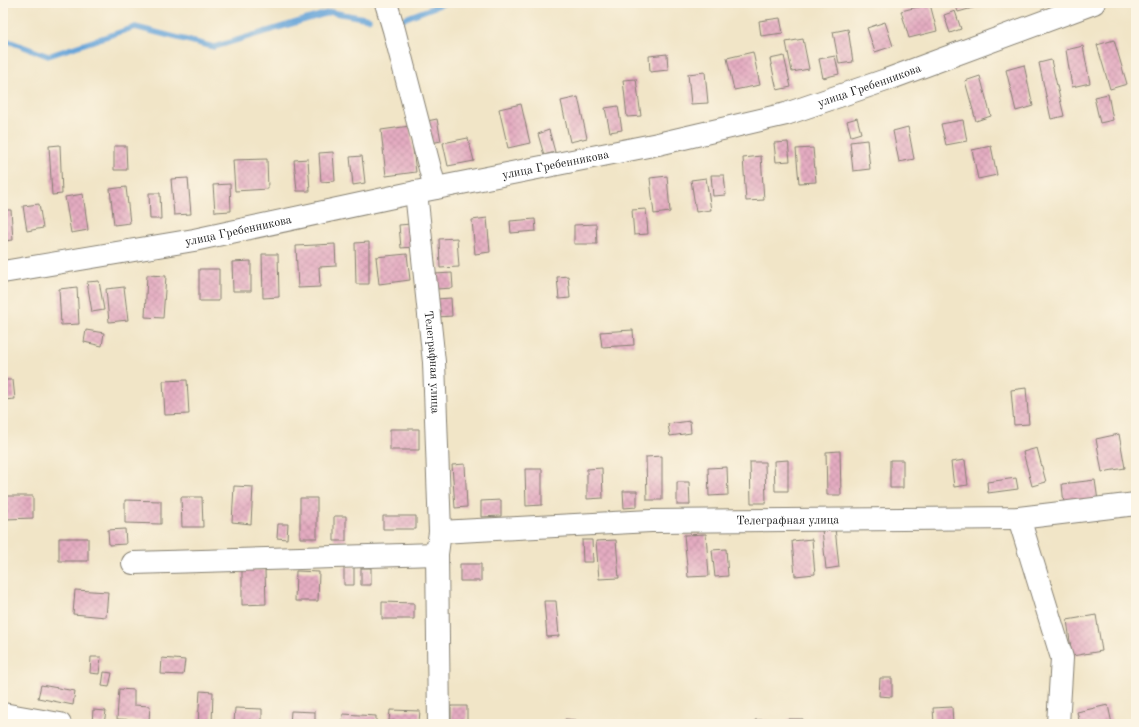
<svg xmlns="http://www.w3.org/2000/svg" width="1139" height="727" viewBox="0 0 1139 727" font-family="'Old Standard TT',serif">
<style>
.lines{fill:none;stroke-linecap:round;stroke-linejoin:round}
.stream{stroke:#68a5d9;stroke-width:5.5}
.building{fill:url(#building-cross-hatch)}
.minor-casing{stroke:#868072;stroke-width:24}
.minor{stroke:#fff;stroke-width:22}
.labels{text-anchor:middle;stroke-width:3.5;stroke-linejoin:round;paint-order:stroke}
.street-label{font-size:12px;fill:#1c1c1c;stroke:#fcf5e5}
</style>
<defs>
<pattern id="building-cross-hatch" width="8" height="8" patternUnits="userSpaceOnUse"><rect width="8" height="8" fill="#e4acc1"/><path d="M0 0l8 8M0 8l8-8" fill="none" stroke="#c393a5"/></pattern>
</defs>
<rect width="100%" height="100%" fill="#fcf5e5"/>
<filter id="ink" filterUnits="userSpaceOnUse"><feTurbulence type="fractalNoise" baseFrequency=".025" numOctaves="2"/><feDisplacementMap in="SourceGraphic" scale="8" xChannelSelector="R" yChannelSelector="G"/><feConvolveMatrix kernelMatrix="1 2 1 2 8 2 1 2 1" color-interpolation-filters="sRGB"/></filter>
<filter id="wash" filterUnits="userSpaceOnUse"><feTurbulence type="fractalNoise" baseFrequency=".012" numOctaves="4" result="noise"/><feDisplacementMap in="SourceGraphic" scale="16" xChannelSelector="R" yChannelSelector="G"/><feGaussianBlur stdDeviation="0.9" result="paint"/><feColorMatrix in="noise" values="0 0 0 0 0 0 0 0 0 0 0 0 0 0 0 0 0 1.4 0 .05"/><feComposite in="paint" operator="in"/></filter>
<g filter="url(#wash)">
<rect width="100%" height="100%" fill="#f1e5c7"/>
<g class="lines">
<path class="stream" d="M403 19 445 3
M3 39 48 56 135 27 214 47 331 12 369 19"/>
</g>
<g id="blocks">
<path class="building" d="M955 3H974L976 7 958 12Z
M930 4 937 31 909 38 901 11Z
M955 11 961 29 950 33 944 15Z
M780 18 783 33 761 36 759 21Z
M885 22 893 46 875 52 867 28Z
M848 29 853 62 839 64 833 32Z
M803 39 809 69 792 72 786 42Z
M1114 40 1127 84 1110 89 1097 45Z
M1083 46 1090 83 1072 87 1066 50Z
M753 52 760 85 734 90 727 58Z
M667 54 668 70 650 72 649 56Z
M784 56 791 87 777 90 770 59Z
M835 56 839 74 823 78 819 59Z
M1051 60 1064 116 1051 119 1039 63Z
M1024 65 1033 106 1016 111 1006 70Z
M705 72 708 103 691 104 688 74Z
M980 76 991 116 976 121 965 81Z
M636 79 641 116 627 117 623 80Z
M1108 94 1113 120 1100 123 1094 97Z
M578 97 587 138 570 142 561 101Z
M521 104 530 143 508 148 499 109Z
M618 106 622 130 610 132 605 108Z
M857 118 861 133 851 136 847 121Z
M437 119 441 141 431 143 427 121Z
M963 120 967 141 946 145 941 124Z
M410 126 416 172 386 176 381 130Z
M908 127 914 159 899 162 893 131Z
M549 130 555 152 544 155 538 134Z
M468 138 474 161 448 166 443 143Z
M867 140 870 169 853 171 850 142Z
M788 142 790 161 776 162 774 143Z
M60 145 62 194 52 195 49 146Z
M114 146H126L127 170H114Z
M991 146 997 175 978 179 972 150Z
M813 148 816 182 799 183 796 149Z
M333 152 335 181 321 182 319 153Z
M362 156 365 183 353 185 350 157Z
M761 156 764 200 746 201 743 158Z
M267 159 268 189 235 191 233 160Z
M308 159 310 191H297L294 160Z
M711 175H724L726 195 713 196Z
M667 176 670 212 654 214 650 178Z
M188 178 191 214 174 215 171 179Z
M706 178 711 210 696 212 691 180Z
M230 184 231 211 215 212 213 185Z
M126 187 130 223 114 225 110 189Z
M149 193H160L161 219H150Z
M83 194 88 230 71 233 65 197Z
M39 204 43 228 27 231 23 206Z
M646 209 648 234 634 235 632 210Z
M3 210H11L13 240 3 241Z
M487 218 490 252 475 254 472 220Z
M535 219 536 231 511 233 510 221Z
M411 224 413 247 401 248 399 225Z
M596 224 597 244H574V225Z
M457 238 459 267 440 268 439 239Z
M369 242V284H356L355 243Z
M335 244 336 266 319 267 320 287 298 288 296 246Z
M262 254H278L279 297 263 298Z
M407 254 410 280 379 284 376 257Z
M251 261V291H233L232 262Z
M199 269H219V301H199Z
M452 273 453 288 436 289 435 274Z
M147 275 166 276 163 318 145 317Z
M568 276 570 298 559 299 557 277Z
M99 281 104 310 92 312 87 282Z
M77 287 79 324 61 325 59 289Z
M124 287 128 320 109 322 106 289Z
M451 298 452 316 437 317 436 299Z
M86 330 104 333 102 346 84 342Z
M633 330 634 345 602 347 600 332Z
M3 380H13L15 399 3 400Z
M187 380 189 414 165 415 163 381Z
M1026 388 1029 424 1014 425 1011 390Z
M690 421 691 433 670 436 668 424Z
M390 429H419V450H390Z
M1119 434 1125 468 1102 472 1096 439Z
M1037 448 1046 482 1032 486 1023 452Z
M840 451 841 495H827L826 452Z
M662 456V500H647L646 457Z
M788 460V491H775L774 461Z
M890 460H903V488H890Z
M965 460 968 485 954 487 951 462Z
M750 462H765L766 503H751Z
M465 464 467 507 455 508 452 465Z
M727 467 728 495 709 496 708 468Z
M602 468 603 498 587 499V469Z
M525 469H542V505L526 506Z
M1016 478 1018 489 988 493 987 482Z
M1095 480 1098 501 1064 505 1062 484Z
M677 482H689L690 505H677Z
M234 486 253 487 251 524 232 522Z
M623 491H637V507L624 508Z
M5 496H33V518L6 519Z
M181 497H202L203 527H182Z
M300 498H317V538H300Z
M125 500 161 501V524L125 523Z
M501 500V516L481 517V501Z
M334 516H346V541H334Z
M383 516H416V529H383Z
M278 524H288L287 539 277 538Z
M835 528 839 567 826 569 822 529Z
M125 529 126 544 109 545 108 530Z
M706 534 709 576 688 577 684 535Z
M59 538H88V561H59Z
M812 539 815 574 795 576 792 541Z
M582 540H592L593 562H583Z
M616 540 619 578 599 579 596 541Z
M726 549 728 576 715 577 712 550Z
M460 564H481V581H460Z
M344 567H354V585H344Z
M361 568H371V585H361Z
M242 570H265L266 604 242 605Z
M296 571 319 572 318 601H295Z
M75 590 108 592 106 617 73 614Z
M544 601H556L559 636 547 637Z
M382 602 414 603V619H382Z
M1096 615 1102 651 1072 656 1067 620Z
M91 657H101L99 674 90 673Z
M162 658 185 660 183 675 161 674Z
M104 672 112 673 109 687 102 686Z
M880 678H892V697L879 696Z
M41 685 75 691 73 705 38 698Z
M119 689 134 690V705L150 706 149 721 117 719Z
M200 691 213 692 212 724H198Z
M1108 705 1112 724H1080L1077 712Z
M451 706H467V724H451Z
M952 707 953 724H934L933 708Z
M235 708 262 709V724H234Z
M93 710 106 711 104 724 92 723Z
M390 710 420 711 419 722 389 721Z
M291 711 315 712V724H290Z
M343 714 376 716V724H342Z
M565 719 576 720V724H564Z
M788 719H803V724H788Z
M755 720H768V724H755Z"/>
</g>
</g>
<g filter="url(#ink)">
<use href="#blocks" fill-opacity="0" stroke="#868072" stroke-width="1"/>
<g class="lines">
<defs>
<g id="minor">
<path d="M386 3 394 30 435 188"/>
<path id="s1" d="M416 192 434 362 440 532 437 554 439 724"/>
<path id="s2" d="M3 272 194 240 416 192 658 144 786 114 886 80 1094 3"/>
<path d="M1019 518 1062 658 1058 724"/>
<path id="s3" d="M440 532 651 521 1019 518 1136 504"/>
<path d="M133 563 437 554"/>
<path d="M3 714 60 724"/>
</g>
</defs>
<use href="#minor" class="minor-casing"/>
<use href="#minor" class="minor"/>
</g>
</g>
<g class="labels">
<g class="street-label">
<text dy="4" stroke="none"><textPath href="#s2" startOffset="887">улица Гребенникова</textPath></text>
<text dy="4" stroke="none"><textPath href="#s2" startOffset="563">улица Гребенникова</textPath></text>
<text dy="4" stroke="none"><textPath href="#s2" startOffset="239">улица Гребенникова</textPath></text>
<text dy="4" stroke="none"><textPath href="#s1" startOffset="171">Телеграфная улица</textPath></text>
<text dy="4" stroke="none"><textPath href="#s3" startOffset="348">Телеграфная улица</textPath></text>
</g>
</g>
<rect width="1139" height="727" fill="none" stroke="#fcf5e5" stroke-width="16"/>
</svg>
